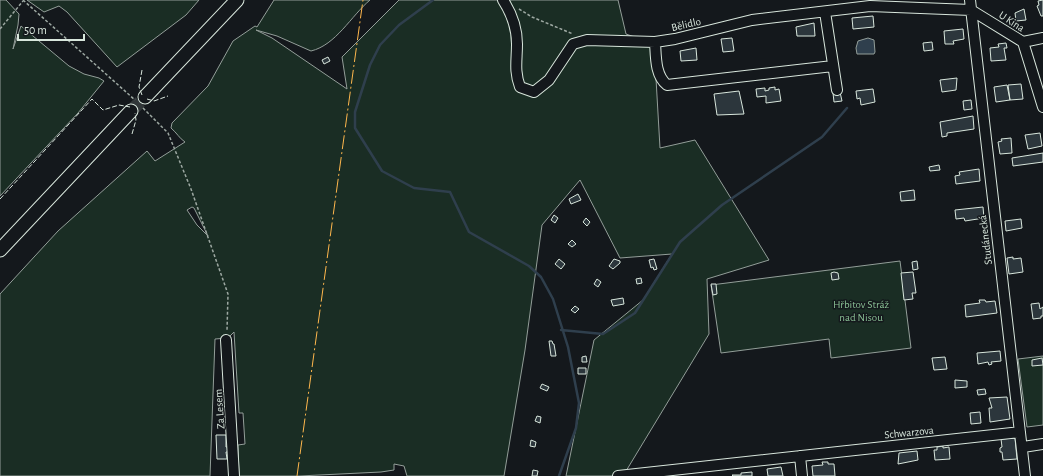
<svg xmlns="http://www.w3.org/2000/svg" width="1043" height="476" viewBox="0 0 1043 476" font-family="'Alegreya Sans',sans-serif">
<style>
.green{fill:#1a2d24;stroke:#939e99;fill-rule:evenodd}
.water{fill:#2f3f4d;stroke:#939e99}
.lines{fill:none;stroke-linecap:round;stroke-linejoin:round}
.stream{stroke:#2f3f4d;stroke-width:2.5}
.building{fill:#2c363c;stroke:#d8e6dc}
.major-tunnel{stroke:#313739;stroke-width:13;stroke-dasharray:13 6;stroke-linecap:butt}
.minor-casing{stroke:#d8e6dc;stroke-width:12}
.major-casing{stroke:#d8e6dc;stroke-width:15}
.path{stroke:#9da8a2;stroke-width:1.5;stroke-dasharray:3 2;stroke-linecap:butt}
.minor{stroke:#14181c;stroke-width:10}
.major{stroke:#14181c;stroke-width:13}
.fence{stroke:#d8e6dc;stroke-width:1;stroke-dasharray:5 2;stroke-linecap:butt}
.power{stroke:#ffb74d;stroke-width:1;stroke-dasharray:14 3 2 3;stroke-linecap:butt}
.labels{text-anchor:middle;stroke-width:3;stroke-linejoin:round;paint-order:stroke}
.street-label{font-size:11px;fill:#d8e6dc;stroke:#14181c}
.park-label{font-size:11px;fill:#8ac095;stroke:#14181c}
</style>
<rect width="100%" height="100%" fill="#14181c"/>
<path class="green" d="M0 0H6L19 14 18 25 13 49 21 26 69 66 84 74 99 78 104 81 78 113 0 196Z
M27 0H199L186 15 117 67 67 12 59 6 44 12Z
M274 0H370C351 16 336 45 311 51L277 36 256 30 272 38 347 89 342 57 399 0H618L626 34 654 44 660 148 695 140 769 260 707 279 709 334 623 476H566L594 340 643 300 672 254 620 258 580 180 542 225 525 350 504 476H407L404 466 394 464V470L381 472 299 476H239L238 445 245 444 243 413H239L234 332 228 338 215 339 210 476H0V294L58 231 147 151 155 161 185 142C179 138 177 133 171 128L172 123 208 86 233 41 255 26 257 27ZM192 207 194 208 208 236 197 225 187 210Z
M900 261 911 348 831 358 829 339 721 353 711 285Z
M1043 356V425L1027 427 1018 359Z"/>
<path class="water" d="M868 38 874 40 875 52 874 54H857L856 48 858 41Z"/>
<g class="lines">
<path class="stream" d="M433 0 399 25 380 45 370 65 355 112V128L382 171 414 188 450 192 469 232 529 266 541 277 553 299 568 347 579 403 576 428 559 476
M561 330 603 334 635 313 680 242 722 205 822 137 847 108"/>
</g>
<path class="building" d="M1043 0V16H1041L1037 6 1039 5 1038 1Z
M1024 9 1026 20 1016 21 1015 13Z
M873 16 874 27 853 29 852 18Z
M814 23 815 36H797L796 27Z
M963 29 964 39 953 41 954 44H945L944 31Z
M732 38 734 51 723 52 721 39Z
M932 42 933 50 924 51 923 43Z
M1006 43 1007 48H1004L1006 60 991 61 990 48 999 47 998 44Z
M696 48 697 60 681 61 680 51Z
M328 57 330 61 324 64 322 60Z
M957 78 956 90 942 92 940 80Z
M1021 84 1023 99 1010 100 1008 85Z
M1007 85 1010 100 996 102 994 87Z
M775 87V90L779 89 781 101 766 103V96L757 97 756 89 765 88V91L769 90V88Z
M873 89 875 102 861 105 860 98 857 99 856 91Z
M739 91 744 114 717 115 714 94Z
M840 92 842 101 834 102 833 93Z
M971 100 972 109 964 110 963 101Z
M973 116 974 129 947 133V136L942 137 940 122Z
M1040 133 1042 146 1028 149 1025 135Z
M1011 138 1012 153 1000 154 998 142 1002 141 1001 139Z
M1043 153V162L1013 166 1012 158Z
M939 165 940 170 930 171 929 167Z
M979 169 980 181 956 184 955 176 960 175 959 172Z
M914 190 915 200 901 201 900 192Z
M578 194 581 200 571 204 569 199Z
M983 207 984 218 965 221 964 218 956 219 955 210Z
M554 215 558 218 555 223 551 220Z
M586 218 590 222 587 226 583 222Z
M1021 219 1022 228 1006 231 1005 221Z
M572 240 576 244 572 247 568 244Z
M1013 257V259L1021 258 1023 272 1009 274 1007 258Z
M559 259 565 264 561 269 555 264Z
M614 259 620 261V263L613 269 609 266Z
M654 259 657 269 654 270 653 267 651 268 649 260Z
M917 261 918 269 913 270 912 262Z
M834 272 838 273 839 279 832 280 831 273Z
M913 272 916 293H912L913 299 904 300 901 273Z
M641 278 642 283 637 284 636 279Z
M597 279 601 282 598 287 594 284Z
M711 284H716L717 294 713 295Z
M623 298 624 304 613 306 611 300Z
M979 300H985L986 302 995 301 997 313 966 317 965 305 980 303Z
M1039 303 1040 309 1043 307V316H1041V318L1033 319 1031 304Z
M575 306 579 309 575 313 571 310Z
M549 341H552L553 344H554L556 356H551Z
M1000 351 1001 361 991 362 992 364 989 365 988 362 978 364 977 353Z
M586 356 587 362H582V357Z
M945 357 947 369 934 370 932 358Z
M1042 358 1043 365 1032 366V360Z
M578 368H586V374H578Z
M955 380 967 381V387L955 388Z
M542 384 549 387 547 391 540 388Z
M985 389 986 394 978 395 977 390Z
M1007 397 1010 419 990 422 989 408H992L989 398Z
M980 412 981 423 971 424 970 413Z
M537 416 541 417 540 423 535 421Z
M216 435H226V447H229V452H226L227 459H217Z
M1015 438 1017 459 1003 460 1002 452H1000V448L1002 447 1001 439Z
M531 440 536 442 535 447 530 446Z
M943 446V448L949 447 950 459 935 460 934 450H937V447Z
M917 451 918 460 898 464 899 453Z
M822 462H828V464H834L835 476H813L812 466 823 465Z
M781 467 783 476H768L767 469Z
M533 470 538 471 537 476H532Z
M752 472V476H733L732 475H741V473Z"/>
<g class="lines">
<path class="major-tunnel" d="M131 111 145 97"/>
<defs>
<path id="minor" d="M503 0C512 14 517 27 517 44 517 60 514 71 520 87L534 92 549 80 573 44 587 40 655 42 675 39 752 20 870 6 971 10 1023 42 1043 107
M970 0 1025 476
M825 12 837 90
M655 42C656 57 655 75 667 85L833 66
M1023 42 1043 38
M226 340 234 476
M1023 447 1043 444
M800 456 802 476
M618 476 1020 432"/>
<path id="major" d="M145 97 237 0
M0 250 131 111"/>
</defs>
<use href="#minor" class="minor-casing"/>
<use href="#major" class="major-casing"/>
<path class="path" d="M23 0 135 100
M519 9 532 17 573 34
M0 29 23 1
M143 108 168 133 191 189 228 294 227 331"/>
<use href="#minor" class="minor"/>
<use href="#major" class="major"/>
<path class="fence" d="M142 70 139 87 142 95
M147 99 154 101 168 96
M132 134 136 120 135 113
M0 199 92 99 103 110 119 105 130 107"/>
<path class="power" d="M297 476 363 0"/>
</g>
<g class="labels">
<g class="street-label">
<text transform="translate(1012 21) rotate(33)" y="4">U Kina</text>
<text transform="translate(686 24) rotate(-13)" y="4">Bělidlo</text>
<text transform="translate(985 240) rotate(-97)" y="4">Studánecká</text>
<text transform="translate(219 409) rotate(-94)" y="4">Za Lesem</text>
<text transform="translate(909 432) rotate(-6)" y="4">Schwarzova</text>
</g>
<g class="park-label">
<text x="861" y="308">Hřbitov Stráž<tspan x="861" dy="13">nad Nisou</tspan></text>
</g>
</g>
<path d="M18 34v6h66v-6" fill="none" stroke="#d8e6dc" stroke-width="2"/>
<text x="24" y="34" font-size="12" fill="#d8e6dc" stroke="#14181c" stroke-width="3" paint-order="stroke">50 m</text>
</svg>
